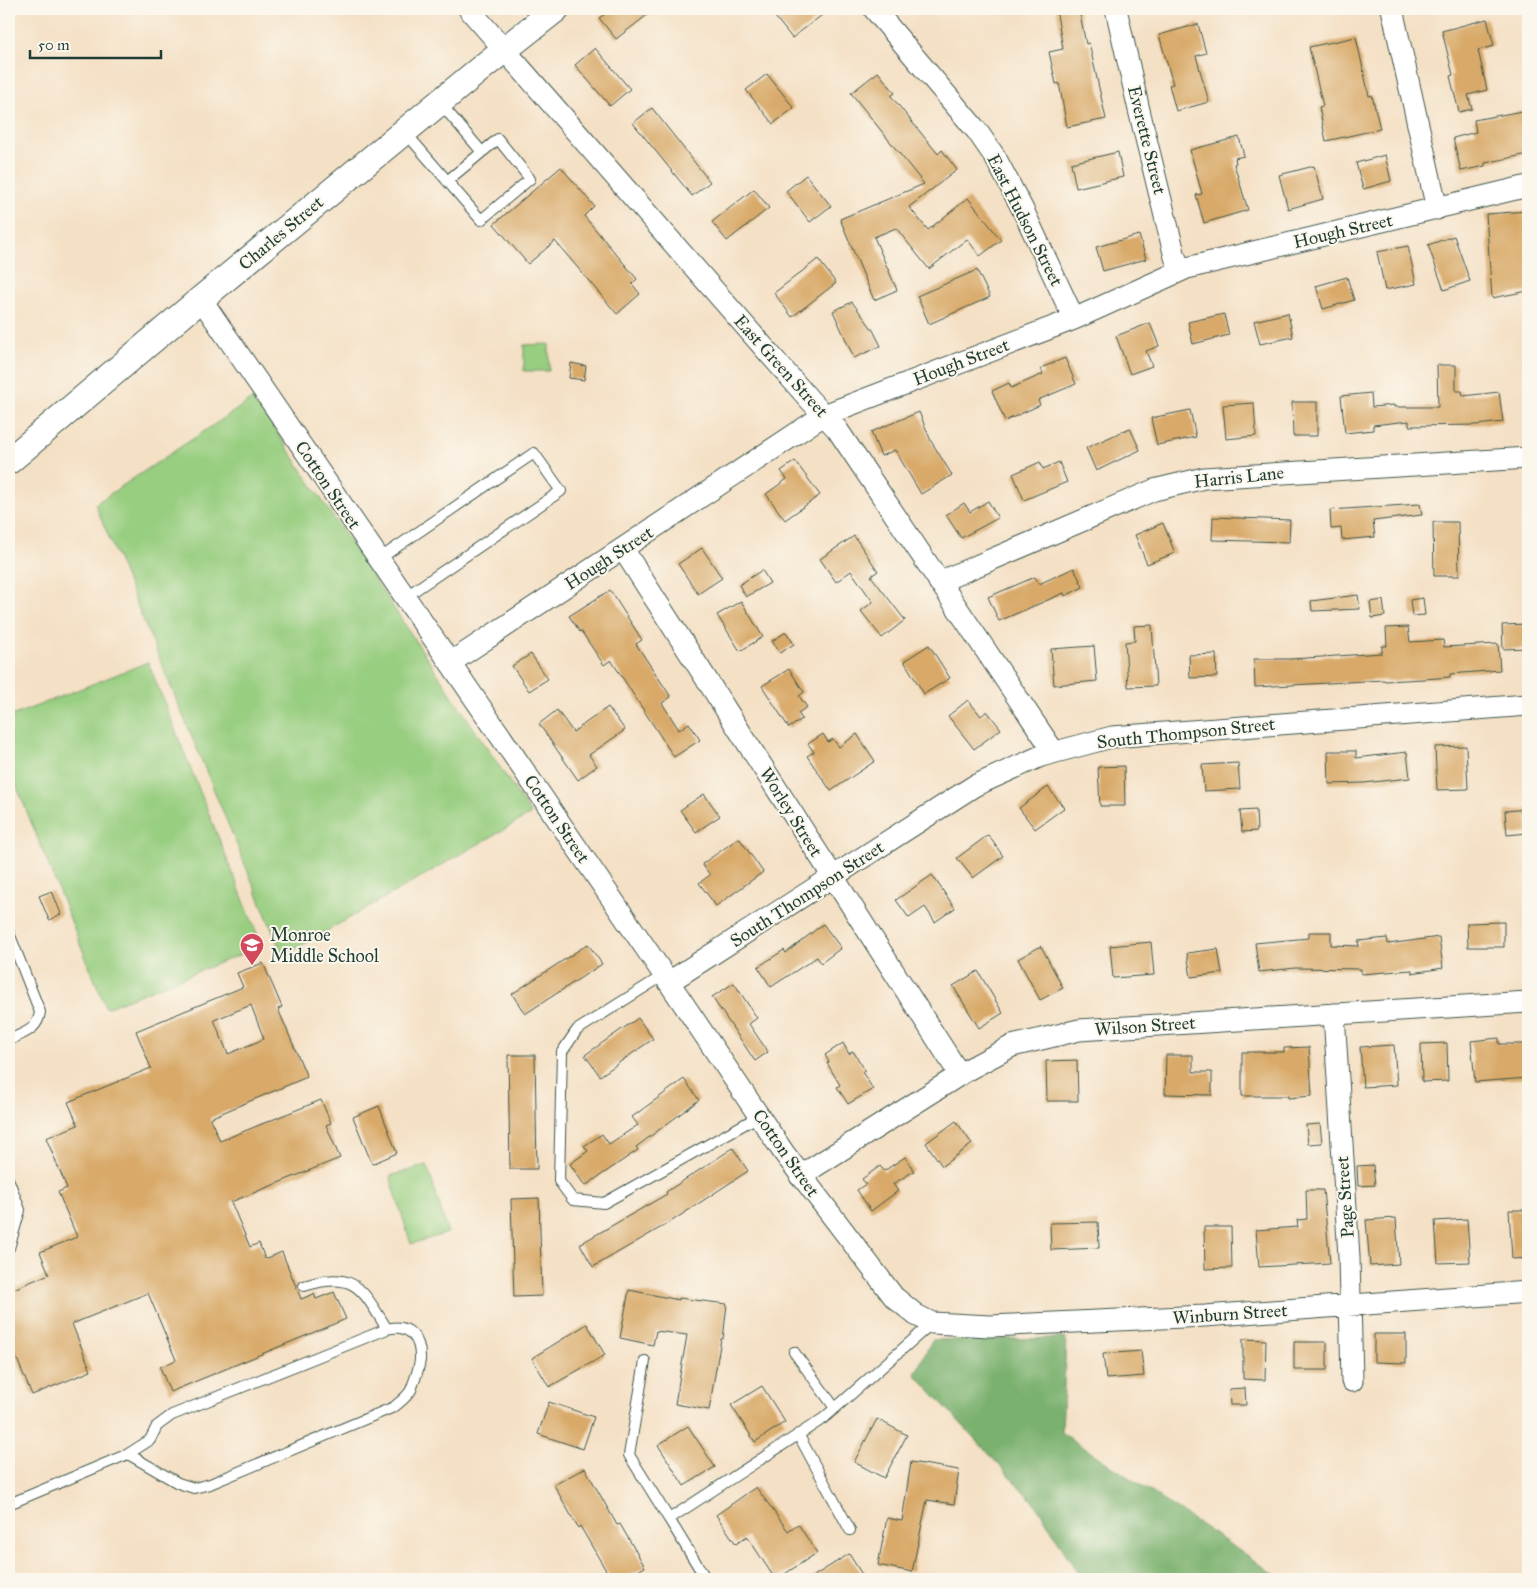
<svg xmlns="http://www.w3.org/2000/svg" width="1537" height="1588" viewBox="0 0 1537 1588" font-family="'IM FELL Great Primer',serif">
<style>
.green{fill:#98ce80;stroke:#5c865a}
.forest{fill:#7ab16e;stroke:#4c7751}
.building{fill:#d8a967;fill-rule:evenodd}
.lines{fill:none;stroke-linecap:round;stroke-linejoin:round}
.service-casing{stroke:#3f554a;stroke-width:12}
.minor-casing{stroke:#3f554a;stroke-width:23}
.tertiary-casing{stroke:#3f554a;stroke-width:28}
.service{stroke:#fff;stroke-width:10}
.minor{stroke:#fff;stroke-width:21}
.tertiary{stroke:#fff;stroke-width:26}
.labels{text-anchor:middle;stroke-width:4;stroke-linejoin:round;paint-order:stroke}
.street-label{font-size:18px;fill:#1f3d34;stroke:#fbf7ec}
.poi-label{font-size:18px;fill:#1f3d34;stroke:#fbf7ec;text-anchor:start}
</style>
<rect width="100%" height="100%" fill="#fbf7ec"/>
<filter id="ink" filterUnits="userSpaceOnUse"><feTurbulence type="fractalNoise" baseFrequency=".02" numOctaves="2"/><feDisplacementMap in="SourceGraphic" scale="10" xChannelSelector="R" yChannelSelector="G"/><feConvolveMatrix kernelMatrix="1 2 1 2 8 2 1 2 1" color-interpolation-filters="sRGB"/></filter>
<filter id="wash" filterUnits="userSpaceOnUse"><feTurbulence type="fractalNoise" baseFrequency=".0096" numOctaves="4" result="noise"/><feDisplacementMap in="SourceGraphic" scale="20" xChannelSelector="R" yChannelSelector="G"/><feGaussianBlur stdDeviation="1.12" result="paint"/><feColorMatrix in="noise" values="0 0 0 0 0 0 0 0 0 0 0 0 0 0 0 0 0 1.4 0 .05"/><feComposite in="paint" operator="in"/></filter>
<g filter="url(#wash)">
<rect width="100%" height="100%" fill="#f4e0c5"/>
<path class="green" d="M549 344V371H524V345Z
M254 398 531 814 283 956 95 504Z
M148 662 262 946 106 1008 9 767V717Z
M427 1165 448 1233 411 1244 390 1176Z"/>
<path class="forest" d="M1066 1338 1062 1433 1282 1579H1081L1037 1506 915 1374 932 1340Z"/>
<g id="blocks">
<path class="building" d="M612 9H655L616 39 599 18Z
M786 9H830L792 38 775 17Z
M1056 9H1079L1086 44 1089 43 1106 119 1067 127 1059 83 1056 84 1049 52 1063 49Z
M1487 19 1494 46 1478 50 1487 90 1468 95 1472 109 1459 112 1450 76 1453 75 1442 31Z
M1198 24 1206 53 1196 56 1209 102 1176 111 1169 85 1173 84 1159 35Z
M1356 37 1369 96 1372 95 1380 129 1326 141 1319 107 1323 106 1309 47Z
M595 48 630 89 610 106 575 65Z
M878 72 895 93 891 96 938 154 942 150 957 170 909 207 928 230 968 198 1001 240 980 256 967 239 929 269 896 228 874 237 897 290 874 300 840 219 924 184 851 93Z
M767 74 794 108 773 124 746 90Z
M652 108 710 182 692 196 633 123Z
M1522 111 1528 140V154L1485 163V166L1461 171 1453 138 1476 132 1474 120Z
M1239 137 1244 156 1235 158 1236 163 1234 164 1248 210 1204 223 1196 195 1202 194 1190 150Z
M1118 152 1123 177 1076 188 1071 163Z
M1385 155 1391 181 1363 189 1356 163Z
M1314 166 1323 199 1288 209 1279 175Z
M561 167 594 206 584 216 637 279 632 284 640 294 617 314 555 241 528 264 494 224Z
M806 175 831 206 810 222 786 191Z
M754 189 769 208 727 241 712 222Z
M1528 211V291L1492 298 1486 214Z
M1139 235 1146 259 1103 271 1096 247Z
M1454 236 1470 281 1444 290 1428 245Z
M1408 246 1416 284 1385 290 1377 252Z
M818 259 836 283 792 317 774 293Z
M977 270 990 297 929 324 917 296Z
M1347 277 1354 300 1323 309 1316 286Z
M852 302 873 330 881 346 854 358 833 311Z
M1288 313 1293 337 1260 344 1254 321Z
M1224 314 1229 335 1193 344 1188 322Z
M1150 323 1159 346 1146 351 1152 366 1130 374 1116 336Z
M1065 358 1076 384 1038 400 1040 405 1005 421 992 391 1009 383 1011 388 1043 374 1041 368Z
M571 363 586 366 584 380 569 378Z
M1437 365H1456V391H1462L1463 396 1499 392 1503 422 1476 425 1409 426V421L1373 425V430L1345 433 1341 396 1371 393 1372 407 1394 405V407H1438Z
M1292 402H1317V436H1293Z
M1254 403 1256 436 1226 439 1223 405Z
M1190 410 1196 437 1157 445 1151 418Z
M919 412 931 441 952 475 921 494 895 450 881 456 871 432Z
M1130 428 1140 450 1096 471 1086 448Z
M795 461 820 495 785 520 766 494 787 479 781 471Z
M1040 462 1043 469 1059 462 1067 482 1024 500 1013 474Z
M988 501 998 518 961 538 946 515 964 503 970 512Z
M1420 504 1422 515 1373 521 1375 537 1342 540 1341 528 1331 529 1330 510Z
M1213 517 1290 520 1289 542 1212 540Z
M1433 522H1458L1459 576H1434Z
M1163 523 1175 553 1147 564 1135 535Z
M854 536 878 571 871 576 905 620 882 638 861 611 873 602 851 571 836 582 820 559Z
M702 548 722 578 698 594 678 564Z
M1074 568 1083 587 1065 596 1064 593 999 621 988 597 1035 577 1039 584Z
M762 570 770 583 746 597 739 585Z
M610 590 642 640 636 644 671 697 662 703 679 730 689 723 700 740 674 757 611 660 604 665 581 631 580 632 569 616Z
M1358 595 1360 609 1312 611 1311 601Z
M1423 598 1425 615 1412 616 1410 600Z
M1383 600 1385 616 1372 618 1370 602Z
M741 601 763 637 740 651 717 615Z
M1528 624V648L1503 649 1502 625Z
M1152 625 1156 686 1128 687 1125 642 1135 641 1134 626Z
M1408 627 1410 642 1443 640 1444 647 1498 644 1500 670 1450 674V677L1424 679 1385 681 1384 680 1255 687 1254 659H1291L1382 653V646H1387L1386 628Z
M786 632 794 644 780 653 772 641Z
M929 645 950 678 924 694 904 661Z
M1094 646 1097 681 1054 685 1051 649Z
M531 654 548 679 529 691 512 666Z
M1216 654 1217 677 1190 678 1189 655Z
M789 669 804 692 799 696 807 707 798 713 802 719 789 728 762 686Z
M968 700 981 716 987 711 1001 729 974 749 948 716Z
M608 707 625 730 589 755 597 766 578 780 539 724 557 710 573 732Z
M823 734 828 742 833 739 839 747 857 734 875 761 831 791 807 756 814 752 808 744Z
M1466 746 1468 789 1437 790 1435 747Z
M1328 751H1356V758L1407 752 1410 778 1364 783 1329 784Z
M1238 763 1240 789 1204 791 1202 765Z
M1124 766 1125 806H1100L1098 767Z
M1048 787 1064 808 1035 829 1019 808Z
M704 794 720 816 696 832 680 810Z
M1528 809V833L1507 835 1505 811Z
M1256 810 1257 831 1242 832 1240 811Z
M988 835 1003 856 973 878 957 858Z
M739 838 763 872 716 906 699 883 710 875 702 864Z
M932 875 955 908 935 922 925 907 909 918 896 900Z
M52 891 61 914 49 920 39 896Z
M1504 922V947H1468L1467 923Z
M823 924 841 948 821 963 817 957 771 987 758 967 784 950 786 953Z
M1309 932H1331V945L1359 946 1358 941 1387 938 1388 944 1439 937 1443 968 1412 973V970L1361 974V969L1295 968 1259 972 1255 943 1309 938Z
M1151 942 1154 975 1113 978 1110 946Z
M588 944 602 964 525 1014 512 994Z
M1041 946 1063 988 1040 1000 1018 959Z
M1218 949 1222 973 1191 977 1187 953Z
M263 963 282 1007 278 1009 307 1077 210 1118 220 1141 321 1100 331 1123 326 1125 340 1158 231 1202 250 1247 259 1243 265 1259 282 1252 301 1299 314 1294 316 1299 334 1292 346 1319 170 1392 160 1367 176 1360 148 1293 72 1324 91 1371 32 1395 9 1340V1291L49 1274 40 1252 77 1237 58 1192 67 1188 46 1138 78 1125 68 1102 151 1068 136 1031 243 987 237 973ZM251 1005 264 1039 228 1054 214 1020Z
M978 971 1003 1013 979 1028 953 986Z
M734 983 757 1018 749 1024 768 1052 755 1061 712 997Z
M638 1018 653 1039 600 1076 585 1055Z
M1499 1038V1044H1528V1078L1475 1082 1471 1041Z
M843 1043 849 1054 853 1051 865 1070 862 1072 873 1089 848 1104 837 1087 840 1085 827 1063 829 1062 825 1055Z
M1447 1043 1448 1081 1422 1082 1421 1044Z
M1394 1045 1397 1085 1363 1087 1360 1047Z
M1309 1047 1312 1096 1288 1098V1096H1242V1052H1284V1048Z
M508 1055H535L537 1169H510Z
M1166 1055H1193V1072H1212V1095L1165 1094Z
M1077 1060 1078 1101H1047L1046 1061Z
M684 1079 699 1100 636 1147 638 1150 585 1186 570 1164 588 1151 584 1146 602 1134 609 1144 638 1125 632 1117Z
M379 1106 397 1153 372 1164 353 1117Z
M956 1121 972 1144 942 1166 926 1143Z
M1320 1124 1322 1143 1308 1144 1306 1125Z
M733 1148 748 1171 672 1221 593 1267 580 1244 667 1194 666 1192Z
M905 1157 914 1171 893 1184 898 1191 871 1211 857 1190 866 1184 862 1179 880 1166 884 1171Z
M1373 1165 1375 1185 1358 1186 1357 1166Z
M1306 1190H1323L1330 1263 1259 1267 1256 1230 1298 1227 1297 1220 1307 1219Z
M539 1198 542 1296 514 1297 511 1199Z
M1509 1210H1528V1258L1512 1259Z
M1396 1218 1399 1264 1370 1266 1366 1220Z
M1467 1219 1470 1262 1438 1263 1435 1221Z
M1098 1222 1099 1248 1051 1250 1050 1223Z
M1204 1227H1231L1232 1268 1205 1269Z
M629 1290 679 1300V1298L727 1304 723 1339H721L709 1410 675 1404 687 1335 656 1331 653 1345 620 1338Z
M587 1324 605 1355 549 1387 532 1358Z
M1374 1334H1406V1363L1374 1362Z
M1243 1339 1266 1340 1265 1380 1243 1379Z
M1294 1342H1327V1370H1294Z
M1141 1351 1144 1376 1106 1379 1103 1354Z
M762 1386 785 1422 755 1442 731 1405Z
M1245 1388 1246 1405H1230L1229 1389Z
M549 1402 594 1417 583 1449 538 1434Z
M877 1419 907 1435 884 1478 854 1462Z
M688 1426 715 1467 684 1486 658 1445Z
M911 1462 959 1470 954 1504 927 1500 912 1572 878 1565 887 1518 902 1521Z
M585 1468 617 1525 620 1524 645 1567 624 1579H611L580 1526 578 1528 554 1485Z
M756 1487 788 1531 798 1524 817 1553 777 1579H775L747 1536 736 1544 716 1515Z
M849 1554 865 1579H809Z"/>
</g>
</g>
<g filter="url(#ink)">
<use href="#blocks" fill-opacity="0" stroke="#3f554a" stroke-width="1"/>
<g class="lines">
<defs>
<path id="service" d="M440 103 482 152
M405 132 481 220 530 179 498 139 447 181
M379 559 534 453 561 491 405 597
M9 933 40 1012C38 1030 23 1033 9 1040
M664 975 577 1030 562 1052 559 1181 573 1200 604 1203 759 1116
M9 1181 20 1210 9 1248
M304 1286C356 1270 362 1289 387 1329
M794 1352 835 1408
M645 1361 629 1455 669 1519 824 1418 932 1323
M798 1434 850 1530
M9 1504 128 1454 150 1440 157 1426 172 1415 387 1329C409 1323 421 1338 420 1360 419 1369 414 1382 411 1390 408 1396 400 1402 394 1407L210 1484 194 1488 178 1483 128 1454
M669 1519 706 1579"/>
<path id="minor" d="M469 9 808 398 837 429 1054 752
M874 9 977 131 995 157 1022 208 1074 319
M1116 9 1139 110 1175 257 1181 270
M1392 9 1437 209
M201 299 664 975 784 1153 894 1297 916 1315 932 1323 990 1326 1205 1316 1528 1292
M623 549 960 1075
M939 582 1154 490 1204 478 1528 458
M450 663 824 415 1074 319 1187 268 1528 186
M669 982 974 786 1041 756 1112 737 1528 705
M1334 1014 1349 1257 1352 1381
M800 1176 969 1069 1012 1046 1079 1030 1528 1002"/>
<path id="tertiary" d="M9 461 201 299 485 65 556 9"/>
</defs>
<use href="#service" class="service-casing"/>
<use href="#minor" class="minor-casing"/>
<use href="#tertiary" class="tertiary-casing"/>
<use href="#service" class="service"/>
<use href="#minor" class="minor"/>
<use href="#tertiary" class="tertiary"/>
</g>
</g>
<defs>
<symbol id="school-pin" viewBox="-11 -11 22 30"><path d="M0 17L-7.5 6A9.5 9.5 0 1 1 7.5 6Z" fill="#d1495b" stroke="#fbf7ec"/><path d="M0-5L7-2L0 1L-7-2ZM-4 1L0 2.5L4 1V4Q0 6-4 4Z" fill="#fff"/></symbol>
</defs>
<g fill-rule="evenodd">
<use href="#school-pin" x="238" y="931" width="28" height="38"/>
</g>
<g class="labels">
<g class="street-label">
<text transform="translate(1147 140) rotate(76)" y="6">Everette Street</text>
<text transform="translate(1025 220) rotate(63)" y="6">East Hudson Street</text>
<text transform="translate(1343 231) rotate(-13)" y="6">Hough Street</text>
<text transform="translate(281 233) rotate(-40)" y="6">Charles Street</text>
<text transform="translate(961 362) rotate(-21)" y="6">Hough Street</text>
<text transform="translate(781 366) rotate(48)" y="6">East Green Street</text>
<text transform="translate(1239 477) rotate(-6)" y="6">Harris Lane</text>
<text transform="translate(328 485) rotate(56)" y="6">Cotton Street</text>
<text transform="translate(609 558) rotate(-33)" y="6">Hough Street</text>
<text transform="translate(1186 733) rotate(-6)" y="6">South Thompson Street</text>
<text transform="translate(791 812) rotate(58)" y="6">Worley Street</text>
<text transform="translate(557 819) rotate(56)" y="6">Cotton Street</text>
<text transform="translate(807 894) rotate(-33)" y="6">South Thompson Street</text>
<text transform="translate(1145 1026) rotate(-4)" y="6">Wilson Street</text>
<text transform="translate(786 1153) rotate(55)" y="6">Cotton Street</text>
<text transform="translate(1345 1197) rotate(-94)" y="6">Page Street</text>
<text transform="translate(1230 1314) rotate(-4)" y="6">Winburn Street</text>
</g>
<g class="poi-label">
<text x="270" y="941">Monroe<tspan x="270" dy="21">Middle School</tspan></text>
</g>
</g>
<rect width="1537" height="1588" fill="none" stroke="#fbf7ec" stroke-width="30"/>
<path d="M30 50v8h131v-8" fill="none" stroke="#1f3d34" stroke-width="2.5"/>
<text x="38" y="50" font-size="15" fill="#1f3d34" stroke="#fbf7ec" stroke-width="4" paint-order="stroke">50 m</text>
</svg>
